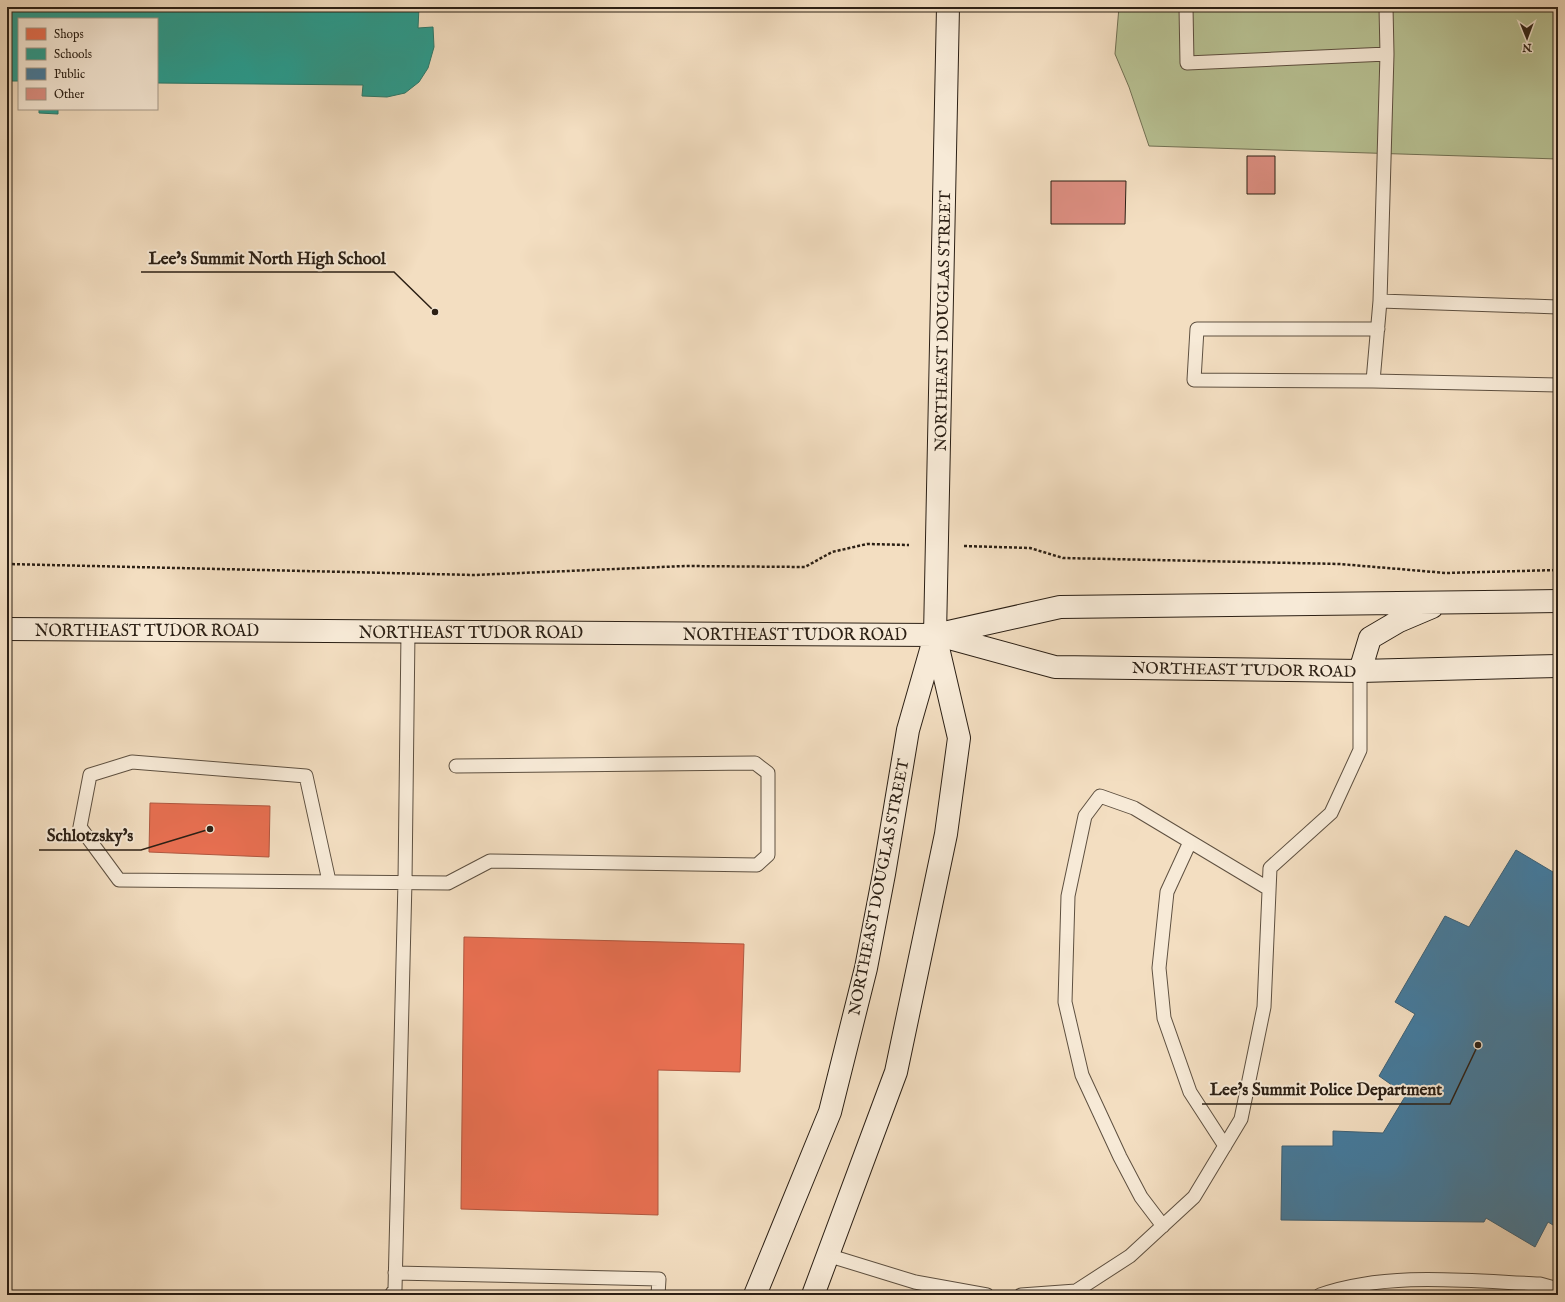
<svg xmlns="http://www.w3.org/2000/svg" width="1565" height="1302" viewBox="0 0 1565 1302" font-family="'IM FELL English',serif">
<style>
.green{fill:#b8c294;stroke:#727154}
.shops{fill:#e76f51;stroke:#af573f}
.schools{fill:#2a9d8f;stroke:#2b786a}
.public{fill:#457b9d;stroke:#3e6074}
.building{fill:#dc8e81;stroke:#2c2015}
.lines{fill:none;stroke-linecap:round;stroke-linejoin:round}
.lane-casing{stroke:#5e5040;stroke-width:15}
.secondary-casing{stroke:#2c2015;stroke-width:24}
.path{stroke:#2c2015;stroke-width:2.5;stroke-dasharray:3 2;stroke-linecap:butt}
.lane{stroke:#f7ead7;stroke-width:13}
.secondary{stroke:#f7ead7;stroke-width:22}
.labels{text-anchor:middle;stroke-width:4;stroke-linejoin:round;paint-order:stroke}
.street-label{font-size:16px;fill:#2c2015;stroke:#f7ead7}
.leader{fill:none;stroke:#2c2015;stroke-width:1.5}
.callout-dot{fill:#2c2015;stroke:#f7ead7;stroke-width:1.5}
.callout-label{font-size:17px;text-anchor:middle;font-weight:bold;fill:#2c2015;stroke:#f7ead7;stroke-width:4;stroke-linejoin:round;paint-order:stroke}
</style>
<rect width="100%" height="100%" fill="#f3dec1"/>
<filter id="stains"><feTurbulence type="fractalNoise" baseFrequency=".005" numOctaves="4"/><feColorMatrix values="0 0 0 0 .2 0 0 0 0 .09 0 0 0 0 .02 0 0 0 .5 -.17"/></filter>
<radialGradient id="worn" r=".72"><stop offset=".6" stop-color="#630" stop-opacity="0"/><stop offset="1" stop-color="#630" stop-opacity=".3"/></radialGradient>
<path class="green" d="M1119 7H1558V159L1149 146 1129 87 1115 54Z"/>
<path class="shops" d="M150 803 270 806 269 857 149 852Z
M464 937 744 944 740 1072 658 1070V1215L461 1209Z"/>
<path class="schools" d="M7 7H419L418 28 433 27 434 47 428 68 419 82 405 93 387 97 362 96 363 85 157 83V19H19V81H7Z
M39 109H58V114L39 113Z"/>
<path class="public" d="M1516 850 1558 875V1228L1548 1222 1535 1247 1486 1218 1484 1222 1281 1220 1282 1146H1333V1131L1383 1133 1406 1095 1379 1076 1415 1014 1395 1002 1445 916 1469 927Z"/>
<path class="building" d="M1247 156H1275V194H1247Z
M1051 181H1126L1125 224H1051Z"/>
<g class="lines">
<defs>
<path id="lane" d="M1186 7 1187 63 1387 54 1380 301 1558 307
M1386 7 1387 54
M1378 329H1197L1194 380 1373 381 1380 301
M1373 381 1558 385
M1190 842 1167 892 1159 968 1164 1018 1190 1092 1225 1146
M329 881 306 776 132 762 90 775 80 827 119 880 448 883 490 861 757 865 768 855V773L755 763 456 766
M1163 1226 1141 1197 1120 1157 1082 1075 1065 1002 1068 896 1085 816 1100 796 1134 808 1269 889
M827 1255 915 1282 987 1295
M395 1273 659 1279 658 1295
M391 1295 395 1289 405 881 408 632
M1021 1295 1076 1291 1130 1256 1194 1197 1241 1119 1264 1007 1270 868 1331 813 1360 750V671
M1320 1295C1388 1271 1469 1281 1540 1284L1558 1289"/>
<path id="secondary" d="M7 629 935 635 1060 607 1558 601
M938 635 1055 667 1360 671 1558 666
M1360 671 1370 638 1399 621 1432 607
M755 1295 830 1112 866 968 884 874 908 730 935 636
M813 1295 896 1072 946 834 959 738 935 635 948 7"/>
</defs>
<use href="#lane" class="lane-casing"/>
<use href="#secondary" class="secondary-casing"/>
<path class="path" d="M964 546 1030 548 1063 558 1340 564 1446 573 1558 570
M7 564 474 575 685 566 805 567 832 552 867 544 909 545"/>
<use href="#lane" class="lane"/>
<use href="#secondary" class="secondary"/>
</g>
<g class="labels">
<g class="street-label">
<text transform="translate(942 321) rotate(-89)" y="6">NORTHEAST DOUGLAS STREET</text>
<text x="147" y="636">NORTHEAST TUDOR ROAD</text>
<text x="471" y="638">NORTHEAST TUDOR ROAD</text>
<text x="795" y="640">NORTHEAST TUDOR ROAD</text>
<text transform="translate(1244 669) rotate(1)" y="6">NORTHEAST TUDOR ROAD</text>
<text transform="translate(878 887) rotate(-79)" y="6">NORTHEAST DOUGLAS STREET</text>
</g>
</g>
<path class="leader" d="M435 312L394 272H141M210 829L141 850H39M1478 1045L1450 1104H1202"/>
<g class="callout-dot">
<circle cx="435" cy="312" r="4"/>
<circle cx="210" cy="829" r="4"/>
<circle cx="1478" cy="1045" r="4"/>
</g>
<g class="callout-label">
<text x="267" y="264">Lee's Summit North High School</text>
<text x="90" y="841">Schlotzsky's</text>
<text x="1326" y="1095">Lee's Summit Police Department</text>
</g>
<rect width="1565" height="1302" fill="none" stroke="#f3dec1" stroke-width="24"/>
<rect x="8" y="8" width="1549" height="1286" fill="none" stroke="#2c2015" stroke-width="2"/>
<rect x="12" y="12" width="1541" height="1278" fill="none" stroke="#2c2015"/>
<rect x="18" y="18" width="140" height="92" fill="#f7ead7" stroke="#a69989"/>
<rect x="26" y="28" width="20" height="12" fill="#e76f51" stroke="#a69989"/>
<text x="54" y="38" font-size="12" fill="#2c2015">Shops</text>
<rect x="26" y="48" width="20" height="12" fill="#2a9d8f" stroke="#a69989"/>
<text x="54" y="58" font-size="12" fill="#2c2015">Schools</text>
<rect x="26" y="68" width="20" height="12" fill="#457b9d" stroke="#a69989"/>
<text x="54" y="78" font-size="12" fill="#2c2015">Public</text>
<rect x="26" y="88" width="20" height="12" fill="#dc8e81" stroke="#a69989"/>
<text x="54" y="98" font-size="12" fill="#2c2015">Other</text>
<g transform="translate(1527 38) rotate(179)" stroke="#f7ead7" stroke-width="3" paint-order="stroke">
<path d="M0-3L7 15L0 10L-7 15Z" fill="#2c2015"/>
<text y="-6" font-size="11" font-weight="bold" text-anchor="middle" fill="#2c2015">N</text>
</g>
<rect width="100%" height="100%" filter="url(#stains)"/>
<rect width="100%" height="100%" fill="url(#worn)"/>
</svg>
